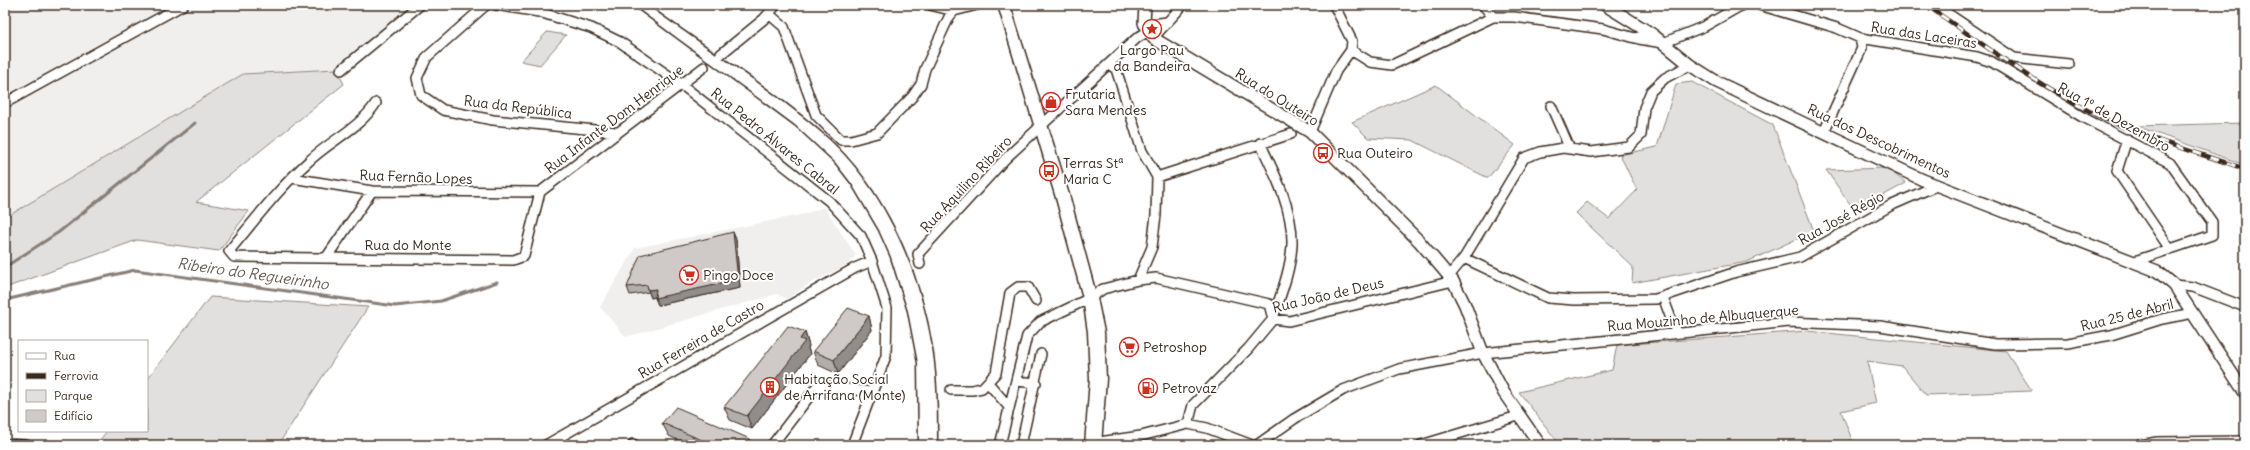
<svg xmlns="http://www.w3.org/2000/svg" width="2250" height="450" viewBox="0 0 2250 450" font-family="Delius,sans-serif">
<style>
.built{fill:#f1efee}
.green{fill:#e2e0de;stroke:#8e857e}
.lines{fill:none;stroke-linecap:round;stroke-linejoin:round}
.stream{stroke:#887e77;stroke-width:3}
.minor-casing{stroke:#3b2a1e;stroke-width:12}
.tertiary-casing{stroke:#3b2a1e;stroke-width:14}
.primary-casing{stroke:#3b2a1e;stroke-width:3}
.trunk-casing{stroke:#3b2a1e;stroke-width:3}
.minor{stroke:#fff;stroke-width:9}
.tertiary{stroke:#fff;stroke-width:11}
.primary{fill:#fff;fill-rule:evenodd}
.trunk{fill:#fff;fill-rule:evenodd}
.rail-casing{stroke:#3b2a1e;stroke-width:4.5}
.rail{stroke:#fff;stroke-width:3;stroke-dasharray:9;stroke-linecap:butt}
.wall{fill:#b2aeab;stroke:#3b2a1e}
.shaded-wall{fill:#918d8b;stroke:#3b2a1e}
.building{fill:#cfcac7;stroke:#3b2a1e}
.labels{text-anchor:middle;stroke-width:4;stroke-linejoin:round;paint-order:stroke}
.street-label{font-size:14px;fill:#3b2a1e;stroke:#fff}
.poi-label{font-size:14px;fill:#3b2a1e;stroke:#fff;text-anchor:start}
.water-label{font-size:15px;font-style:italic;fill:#685b52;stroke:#fff}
</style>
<rect width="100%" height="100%" fill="#fff"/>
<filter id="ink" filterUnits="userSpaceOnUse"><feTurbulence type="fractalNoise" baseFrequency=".025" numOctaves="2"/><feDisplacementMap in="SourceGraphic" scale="8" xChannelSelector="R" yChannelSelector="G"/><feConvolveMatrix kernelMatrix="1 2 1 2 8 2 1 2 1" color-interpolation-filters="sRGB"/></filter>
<g filter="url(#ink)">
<path class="built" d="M5 5H412L336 69 243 74 5 218Z
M824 207 856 255 847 265 809 284 787 299 777 294 626 337 600 307 635 248 805 214Z"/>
<path class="green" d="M547 32 566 35 540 65 521 61Z
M336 69 344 84 196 202 249 211 219 251 137 240 5 288V218L243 74Z
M1692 82 1773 125 1814 231 1747 262 1632 283 1633 267 1576 213 1587 202 1609 219 1637 190 1620 155 1657 147 1676 84Z
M1436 85 1515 145 1488 178 1412 140 1368 138 1352 122Z
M2245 123V165L2136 126Z
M1887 168 1906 183 1855 211 1826 170Z
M210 297 368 307 278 445H96L107 431H147V379Z
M1807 331 2006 351 2032 391 1926 395 1902 366 1867 361 1876 403 1841 411 1854 445H1560L1519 392 1612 370 1617 345Z"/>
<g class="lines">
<path class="stream" d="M5 267 59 232 195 123
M5 300 135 270 395 306 441 301 497 282"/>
<defs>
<path id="minor" d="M486 5 427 57 417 78 421 95 443 110 493 120 616 132
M496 5 539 12 591 28 620 42 682 85 829 201 861 236 872 261 887 308 886 356 852 445
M930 5 954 11
M1483 5 1493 17
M1759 5 1837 28 1860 38 1977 57 1992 62 2084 118 2170 163 2212 222V235L2135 261
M1935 5 2014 58 2069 64
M769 14 784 27 816 115 841 140H851L877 133 912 97 921 84 925 69 949 17 954 11 977 5
M1144 25 1167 22
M1153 38 1183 5
M1639 39 1663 43 1705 26 1742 5
M1351 50 1370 62 1392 65 1493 17H1514L1603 29 1635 38 1652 34
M721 54 764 19 776 5
M1109 64 1116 69 1142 151 1157 177 1156 215 1152 247 1138 280
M341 70 420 5
M5 103 183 5
M376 103C359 129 331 140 309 161 279 188 255 220 229 251L234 257 513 260 524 256 540 192
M1551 106 1570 149
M1310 132 1336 71 1351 50 1352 41 1334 5
M1824 132 1862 48 1860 38
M2127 139 2117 171 2170 249
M1260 143C1275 174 1293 209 1292 244 1291 269 1281 294 1273 318
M1157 177 1291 134
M292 178 372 191 540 192
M540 192 704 67
M326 258 372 191
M1464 258 1548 298 1574 300 1656 299 1736 272 1800 257 1890 206 1938 185
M920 264 918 254 1006 158 1137 38 1147 32
M1449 276 1464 258 1524 158 1540 152 1563 148 1591 152 1629 147 1641 135 1644 108 1651 91 1665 78 1690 65
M2174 285 2193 287 2245 307
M1663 297 1676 332
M1016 381 1036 383
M989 384 1009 407
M951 390H972L982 388 996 373 1010 293 1018 287H1028L1036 301
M1188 424 1207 428 1252 445
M1092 443 1141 436 1188 424 1193 405 1248 349 1273 319 1289 321 1453 281
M5 444 26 445
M633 444 635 445
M546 445 855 268 872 261
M772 445 818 385 871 392
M1000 445 1027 336 1040 322 1090 298 1103 289 1138 280 1156 278 1269 304 1273 319
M1021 445 1041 354
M1257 445 1294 419 1343 390 1399 369 1483 353 1789 322 1880 326 1995 344 2068 343 2111 335 2162 319 2193 313
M1421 445 1518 416
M2140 445 2157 442 2245 441"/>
<path id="tertiary" d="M1145 5 1144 23 1153 38 1310 132 1419 241 1453 281 1465 305 1483 353 1504 393 1540 445
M1605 5 1652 34 1690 65 1717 82 1923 180 2157 271 2174 285 2245 393"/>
<path id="primary" d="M998 5H1010L1070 198 1097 298 1104 332 1106 379 1101 445H1085L1090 379 1088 332 1083 298 1056 198Z"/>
<path id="trunk" d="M633 5H647C706 49 770 87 825 136 884 188 920 272 932 348 937 380 937 413 937 445H919L918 363 908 311 891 257 879 230 852 184 835 162 795 125Z"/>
</defs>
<use href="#minor" class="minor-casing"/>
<use href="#tertiary" class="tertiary-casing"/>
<use href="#primary" class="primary-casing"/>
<use href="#trunk" class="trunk-casing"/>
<use href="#minor" class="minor"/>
<use href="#tertiary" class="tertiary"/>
<use href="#primary" class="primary"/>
<use href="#trunk" class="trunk"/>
<defs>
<path id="rail" d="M1926 5C1982 43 2036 85 2097 115 2144 138 2195 152 2245 169"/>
</defs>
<use href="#rail" class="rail-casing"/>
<use href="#rail" class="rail"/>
</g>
<path class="wall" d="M733 232 736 240 740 288 658 305 655 297 651 298 649 292 630 295 627 287Z
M869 316 872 330 838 374 818 365 813 351Z
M805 332 809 346 808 348 810 354 752 429 730 420 724 407Z
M662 423 753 445H689L669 436Z"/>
<path class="shaded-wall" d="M733 232 736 240 740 288 658 305 655 298Z
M656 289 659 296 651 298 648 290Z
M869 316 872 330 838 374 834 360Z
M805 332 809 346 808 348 810 354 752 429 747 416Z
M750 439 753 445H746Z"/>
<path class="building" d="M733 232 738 280 655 298 656 289 648 290 647 285 627 287 640 255Z
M848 308 869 316 834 360 813 351Z
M788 326 805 332 800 339 805 341 747 416 724 407Z
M676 407 750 439 746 445H713L662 423Z"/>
</g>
<defs>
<symbol id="sight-ring" viewBox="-11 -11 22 22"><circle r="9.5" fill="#fff" stroke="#c8321e" stroke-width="1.5"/><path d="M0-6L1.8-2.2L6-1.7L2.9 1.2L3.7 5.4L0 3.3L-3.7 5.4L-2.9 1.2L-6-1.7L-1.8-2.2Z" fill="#c8321e"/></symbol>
<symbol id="shop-ring" viewBox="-11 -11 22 22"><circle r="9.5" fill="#fff" stroke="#c8321e" stroke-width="1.5"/><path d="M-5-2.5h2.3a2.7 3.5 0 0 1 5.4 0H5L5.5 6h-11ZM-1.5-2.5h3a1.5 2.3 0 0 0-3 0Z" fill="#c8321e"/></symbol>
<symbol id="bus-ring" viewBox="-11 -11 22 22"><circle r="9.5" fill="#fff" stroke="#c8321e" stroke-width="1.5"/><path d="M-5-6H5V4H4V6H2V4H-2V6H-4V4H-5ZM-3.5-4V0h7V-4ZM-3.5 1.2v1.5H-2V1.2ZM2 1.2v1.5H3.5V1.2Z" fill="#c8321e"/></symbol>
<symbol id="supermarket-ring" viewBox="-11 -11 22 22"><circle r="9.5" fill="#fff" stroke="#c8321e" stroke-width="1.5"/><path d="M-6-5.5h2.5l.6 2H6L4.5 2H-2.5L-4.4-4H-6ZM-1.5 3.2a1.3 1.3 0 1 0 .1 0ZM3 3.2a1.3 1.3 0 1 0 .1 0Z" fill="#c8321e"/></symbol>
<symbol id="building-ring" viewBox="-11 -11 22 22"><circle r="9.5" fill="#fff" stroke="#c8321e" stroke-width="1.5"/><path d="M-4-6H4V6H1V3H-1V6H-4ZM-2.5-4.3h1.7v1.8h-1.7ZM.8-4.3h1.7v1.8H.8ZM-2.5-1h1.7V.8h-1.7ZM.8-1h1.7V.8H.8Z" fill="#c8321e"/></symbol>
<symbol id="fuel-ring" viewBox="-11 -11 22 22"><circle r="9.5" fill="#fff" stroke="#c8321e" stroke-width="1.5"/><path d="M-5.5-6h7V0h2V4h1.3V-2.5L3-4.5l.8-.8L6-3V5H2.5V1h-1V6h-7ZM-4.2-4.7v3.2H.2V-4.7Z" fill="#c8321e"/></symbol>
</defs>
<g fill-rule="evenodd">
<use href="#sight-ring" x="1141" y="18" width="22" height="22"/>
<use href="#shop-ring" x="1040" y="91" width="22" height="22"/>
<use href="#bus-ring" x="1312" y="142" width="22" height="22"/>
<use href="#bus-ring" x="1038" y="160" width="22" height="22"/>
<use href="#supermarket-ring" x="678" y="264" width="22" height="22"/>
<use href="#supermarket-ring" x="1118" y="336" width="22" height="22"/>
<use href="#building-ring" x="759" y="376" width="22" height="22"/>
<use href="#fuel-ring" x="1137" y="377" width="22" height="22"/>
</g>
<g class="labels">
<g class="street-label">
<text transform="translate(1924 35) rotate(9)" y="5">Rua das Laceiras</text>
<text transform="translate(1277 97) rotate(32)" y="5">Rua do Outeiro</text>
<text transform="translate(518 107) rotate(7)" y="5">Rua da República</text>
<text transform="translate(2114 117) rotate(29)" y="5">Rua 1º de Dezembro</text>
<text transform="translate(614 119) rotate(-37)" y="5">Rua Infante Dom Henrique</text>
<text transform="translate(775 141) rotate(39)" y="5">Rua Pedro Álvares Cabral</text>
<text transform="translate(1879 141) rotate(25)" y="5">Rua dos Descobrimentos</text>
<text transform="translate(416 177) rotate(2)" y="5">Rua Fernão Lopes</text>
<text transform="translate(966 184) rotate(-47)" y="5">Rua Aquilino Ribeiro</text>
<text transform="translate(1841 218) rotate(-29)" y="5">Rua José Régio</text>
<text x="408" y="250">Rua do Monte</text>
<text transform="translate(1328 295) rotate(-13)" y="5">Rua João de Deus</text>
<text transform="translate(2127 315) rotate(-14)" y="5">Rua 25 de Abril</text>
<text transform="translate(1703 318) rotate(-5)" y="5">Rua Mouzinho de Albuquerque</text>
<text transform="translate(701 339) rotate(-30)" y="5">Rua Ferreira de Castro</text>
</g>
<g class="poi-label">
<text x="1152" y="55" text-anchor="middle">Largo Pau<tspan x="1152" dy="16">da Bandeira</tspan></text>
<text x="1065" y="99">Frutaria<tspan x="1065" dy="16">Sara Mendes</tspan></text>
<text x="1337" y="158">Rua Outeiro</text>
<text x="1063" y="168">Terras Stª<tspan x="1063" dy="16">Maria C</tspan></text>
<text x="703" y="280">Pingo Doce</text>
<text x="1143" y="352">Petroshop</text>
<text x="784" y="384">Habitação Social<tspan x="784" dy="16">de Arrifana (Monte)</tspan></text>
<text x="1162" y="393">Petrovaz</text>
</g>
<g class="water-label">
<text transform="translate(253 274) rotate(8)" y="5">Ribeiro do Regueirinho</text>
</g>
</g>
<rect width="2250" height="450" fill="none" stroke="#fff" stroke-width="20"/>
<rect x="10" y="10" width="2230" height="430" fill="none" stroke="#3b2a1e" stroke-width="1.5" filter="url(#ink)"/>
<rect x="18" y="340" width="130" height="92" fill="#ffffff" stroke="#b1aaa5"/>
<rect x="26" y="353" width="20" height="6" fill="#ffffff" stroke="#b1aaa5"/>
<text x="54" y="360" font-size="12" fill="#3b2a1e">Rua</text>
<rect x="26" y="373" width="20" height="6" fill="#3b2a1e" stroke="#b1aaa5"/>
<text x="54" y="380" font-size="12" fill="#3b2a1e">Ferrovia</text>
<rect x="26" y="390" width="20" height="12" fill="#e2e0de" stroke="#b1aaa5"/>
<text x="54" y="400" font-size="12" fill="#3b2a1e">Parque</text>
<rect x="26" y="410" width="20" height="12" fill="#cfcac7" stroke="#b1aaa5"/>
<text x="54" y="420" font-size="12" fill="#3b2a1e">Edifício</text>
</svg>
